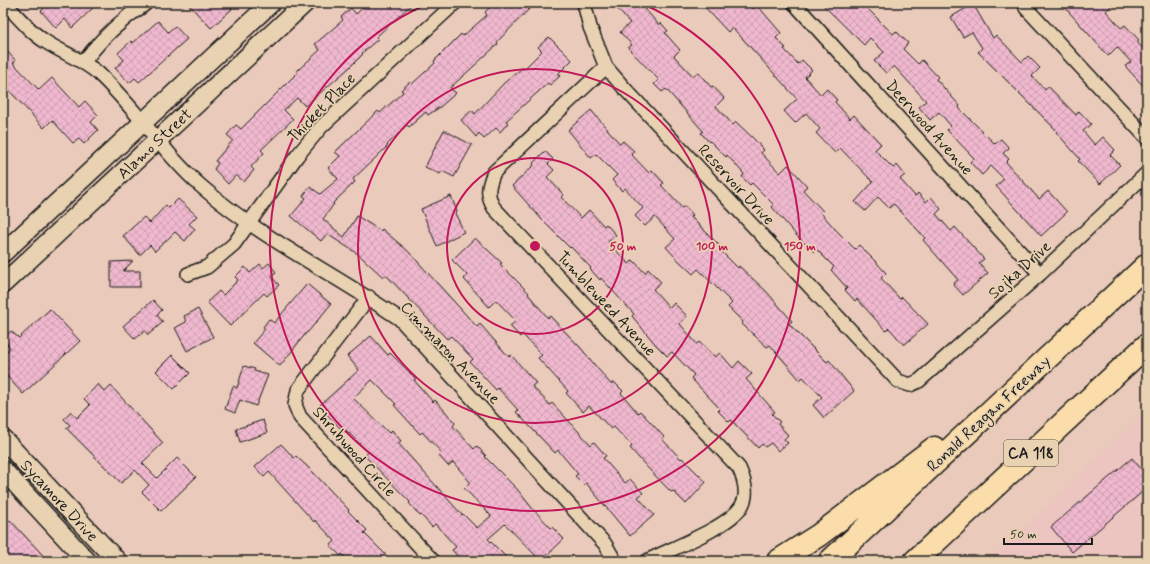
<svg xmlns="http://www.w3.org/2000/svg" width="1150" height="564" viewBox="0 0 1150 564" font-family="Mynerve,sans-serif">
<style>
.built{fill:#ecc5c0}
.building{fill:url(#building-cross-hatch);stroke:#1c1c1c;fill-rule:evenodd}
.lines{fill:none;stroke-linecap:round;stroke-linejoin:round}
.street-casing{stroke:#1c1c1c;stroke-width:16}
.secondary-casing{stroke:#1c1c1c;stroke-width:21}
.highway-casing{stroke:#1c1c1c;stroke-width:25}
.street{stroke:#e8d2b1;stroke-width:13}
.secondary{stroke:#e8d2b1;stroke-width:18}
.highway{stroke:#faddab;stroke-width:22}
.ring{fill:none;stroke:#c2185b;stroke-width:2}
.labels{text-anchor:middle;stroke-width:3.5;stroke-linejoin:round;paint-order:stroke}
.shield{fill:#e8d2b1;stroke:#595349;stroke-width:1}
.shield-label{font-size:15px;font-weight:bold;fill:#1c1c1c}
.street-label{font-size:16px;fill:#1c1c1c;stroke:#e8d2b1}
.centre{fill:#c2185b;stroke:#e8d2b1;stroke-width:2}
.ring-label{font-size:12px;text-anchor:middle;font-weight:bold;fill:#c2185b;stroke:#e8d2b1;stroke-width:3.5;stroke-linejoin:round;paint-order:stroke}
</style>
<defs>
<pattern id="building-cross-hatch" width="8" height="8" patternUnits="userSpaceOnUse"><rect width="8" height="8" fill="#f0b8ce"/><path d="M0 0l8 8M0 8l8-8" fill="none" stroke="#cd9eb0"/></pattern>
</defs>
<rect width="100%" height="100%" fill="#eacaba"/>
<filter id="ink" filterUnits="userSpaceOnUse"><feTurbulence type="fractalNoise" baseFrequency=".025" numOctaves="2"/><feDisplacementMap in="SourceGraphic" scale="8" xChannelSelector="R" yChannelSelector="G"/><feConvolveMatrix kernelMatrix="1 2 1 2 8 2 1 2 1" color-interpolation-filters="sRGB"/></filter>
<g filter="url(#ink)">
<path class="built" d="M1147 411V561H989Z"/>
<path class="building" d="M49 3H98L72 28 65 19 56 28 41 11Z
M187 3H227L232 9 211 28Z
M368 3H413L376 37 378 39 362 53 363 54 348 69 305 106 297 98 284 110 293 119 261 150 264 153 251 167 254 170 244 182 236 175 228 184 214 169 218 163 215 161 233 140 227 135 236 125 241 129 298 72 297 71 320 50 315 44 343 20 341 17 351 8 356 14Z
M494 3H535L497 42 498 44 450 88 456 93 440 107 428 115 426 112 409 127 407 125 387 145 388 146 353 179 355 182 333 203 334 204 323 219 344 237 357 216 381 231 382 229 408 251 477 327 480 324 509 357 511 355 536 383 532 386 550 405 552 403 591 445 594 442 606 456 603 458 625 483 630 479 643 493 638 497 654 515 630 536 586 483 584 485 575 476 578 474 558 450 555 453 516 412 518 410 498 388 496 390 470 362 473 359 451 336 447 339 386 275 383 277 358 254 327 234 321 241 291 216 306 198 303 196 310 187 320 194 338 179 328 168 340 156 335 152 378 111 380 113 403 92 401 90 410 82 412 84 435 63 434 61 461 34 463 36 487 15 485 12Z
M612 3H640L659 25 661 23 668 31 665 33 680 50 674 56 693 76 698 72 711 87 713 86 724 98 716 106 733 125 736 122 754 139 764 150 761 153 780 173 788 165 807 186 803 190 823 211 821 213 836 230 855 249 859 245 876 262 886 273 881 278 900 299 902 297 928 324 904 345 889 328 886 331 857 299 855 301 845 290 847 288 831 270 834 267 816 249 814 252 797 236 772 207 774 205 752 183 750 185 742 177 744 174 727 155 726 157 710 141 709 142 701 133 703 131 666 89 662 92 654 84 659 80 628 48 632 45 620 32 630 23Z
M701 3H748L753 9 757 5 781 33 776 38 786 48 784 49 798 64 802 60 812 70 805 77 821 95 827 89 837 100 835 102 850 119 854 115 881 144 875 150 893 168 897 165 905 175 900 179 915 196 918 193 926 202 931 197 941 209 936 214 951 231 955 227 973 247 984 259 979 263 988 273 963 295 953 284 958 280 923 240 925 238 894 204 889 208 878 197 865 211 855 202 873 182 840 148 835 153 816 133 820 129 806 113 795 123 784 111 797 99 732 27 728 32Z
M821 3H862L893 34 896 31 908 43 903 49 918 64 922 60 938 77 936 79 960 106 959 108 995 144 1001 139 1009 148 1003 153 1009 159 1006 162 1039 199 1048 191 1067 212 1041 236 996 186 1004 179 991 166 982 175 970 162 974 158 947 130 951 126 939 112 930 120 919 107 926 101 894 66 886 73 874 61 884 52 870 38 864 45Z
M1061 3H1114L1106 11 1121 28 1125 25 1139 40 1137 42 1147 53V90L1125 66 1131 62 1117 47 1108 56Z
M973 4 993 38 996 35 1022 62 1028 56 1040 68 1032 76 1045 90 1048 86 1076 115 1079 111 1091 124 1083 131 1095 145 1103 137 1115 150 1110 155 1120 165 1100 184 1078 161 1080 159 1056 132 1057 131 978 52 982 48 972 32 963 37 951 17Z
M158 21 168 32 175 26 187 39 139 82 135 78 129 83 115 68 124 60 118 53 131 41 133 43Z
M549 37 572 60 558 74 560 76 550 85 548 83 506 121 508 123 500 132 496 128 484 139 479 133 476 137 461 120 472 110 475 114 504 83 522 68 524 69 542 51 538 47Z
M3 47 16 61 13 63 39 90 52 78 79 107 85 101 98 115 91 122 98 130 84 144 79 139 73 143 52 120 44 128 3 84Z
M591 110 620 144 623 141 634 151 631 154 649 173 652 170 664 183 661 185 682 208 685 206 693 215 691 217 721 247 719 249 738 268 739 266 766 291 792 321 789 324 827 362 829 360 854 391 824 418 813 405 822 397 803 377 800 380 770 345 767 347 742 324 743 322 728 307 732 303 698 269 693 274 676 258 666 247 675 239 655 217 645 226 635 216 643 208 625 188 622 191 612 180 617 175 596 154 591 158 568 130Z
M444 130 472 145 454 177 442 171 440 174 425 167Z
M545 151 553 159 548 164 554 170 547 177 564 195 561 197 581 218 589 210 604 226 606 224 616 235 608 242 629 264 633 260 645 273 648 269 661 282 653 289 670 308 674 303 687 316 680 324 697 344 699 342 715 357 720 353 733 368 739 361 752 374 746 379 775 412 772 414 780 422 778 424 788 435 784 439 788 443 778 451 771 443 765 447 762 444 758 448 731 420 729 422 718 411 720 409 691 378 694 375 672 352 667 356 656 345 632 316 634 314 601 278 600 280 590 269 591 268 571 247 570 248 544 222 512 186 534 165 533 163Z
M451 196 457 211 455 213 464 232 437 246 421 209Z
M178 199 197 216 189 224 195 229 185 241 175 232 155 251 150 245 140 255 123 236 144 217 150 223 166 205 169 208Z
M475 238 502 263 500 264 529 293 528 294 548 318 550 316 580 347 608 381 611 384 614 382 623 391 621 393 638 413 640 411 654 426 664 437 662 439 681 459 682 458 706 482 686 504 673 491 671 492 645 465 630 448 632 446 614 427 611 429 589 406 583 412 566 393 568 391 538 358 542 355 522 334 520 337 510 326 516 321 496 300 489 307 464 279 467 275 452 260Z
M133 261 123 271H140V287H111V262Z
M269 263 276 272 271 276 279 285 267 296 264 293 230 326 207 302 219 291 223 295 238 280 235 277 245 267 250 273 260 264 263 268Z
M307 284 331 304 308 332H307L280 366 253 343 265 329 263 327 269 319 274 323Z
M153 300 162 310 157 315 163 322 148 335 145 331 135 339 123 326Z
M50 309 80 341 23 394 3 372V355L10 348 3 338 11 331 19 338Z
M198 309 213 337 187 351 175 328 186 322 184 316Z
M371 336 388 355 390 353 416 379 414 380 433 402 435 400 445 411 455 423 453 426 474 449 477 446 486 456 485 457 517 489 532 508 551 528 552 527 564 539 541 561 505 524 488 539 510 561H462L452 550 456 547 435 524 432 527 421 515 420 516 409 503 410 502 365 456 368 452 346 430 344 432 319 406 359 370 347 356ZM372 380 396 404 394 405 420 434 422 432 441 452 438 455 448 466 453 462 470 482 464 488 491 516 477 528 463 514 462 515 398 443 401 441 392 430 389 433 353 398Z
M172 355 190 373 174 389 156 371Z
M244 366 255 369 254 371 268 375 256 406 240 400 235 413 225 409 233 386 237 388Z
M98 384 105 392 111 386 163 443 142 463 157 478 177 458 196 477 161 511 142 492 149 485 135 470 121 483 66 428 70 425 64 419 71 411 77 418 90 405 84 399Z
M263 420 267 433 240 442 236 429Z
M281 444 294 458 296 456 311 470 349 510 348 511 367 530 364 533 392 561H349L342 554 341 556 330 546 335 541 315 520 314 522 269 472 264 477 255 467Z
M1132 458 1147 476V488L1072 552 1051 527Z
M10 520 40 552 48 561H3V527Z"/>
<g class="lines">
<defs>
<path id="street" d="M5 3C18 17 30 32 46 42 63 53 83 60 98 73 136 108 163 153 202 187 262 239 335 274 400 319L605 544 615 561
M584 3 590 27 606 67 625 89 898 381 910 385 919 381 1040 274 1147 173
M794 3 1040 274
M1025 3 1026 8 1147 138
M83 63C95 46 110 31 126 18 132 12 140 9 146 3
M606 67 494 172C488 186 486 195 494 208L739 468C745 481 749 495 741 507 727 528 670 549 647 561
M188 274 207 267 234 244 297 156 321 127 455 3
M369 297 298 390 295 405 300 417 433 561"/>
<path id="secondary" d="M3 253 271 3
M3 284 305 3
M3 439 117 561
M3 470 87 561"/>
<path id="highway" d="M778 561 819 535 934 448
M830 561 1147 265
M915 561 1147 345"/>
</defs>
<use href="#street" class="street-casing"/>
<use href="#secondary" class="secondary-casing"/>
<use href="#highway" class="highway-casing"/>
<use href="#street" class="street"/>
<use href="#secondary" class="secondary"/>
<use href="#highway" class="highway"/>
</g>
</g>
<g class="ring">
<circle cx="535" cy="246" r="88"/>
<circle cx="535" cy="246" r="177"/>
<path d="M643 4A265 265 0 1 1 427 4"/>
</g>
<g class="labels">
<rect class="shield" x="1004" y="440" width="54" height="26" rx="3"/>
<g class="shield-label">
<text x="1031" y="458">CA 118</text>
</g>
<g class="street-label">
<text transform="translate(321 107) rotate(-46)" y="6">Thicket Place</text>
<text transform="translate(930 127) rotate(48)" y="6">Deerwood Avenue</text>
<text transform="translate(154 143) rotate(-43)" y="6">Alamo Street</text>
<text transform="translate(737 184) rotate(47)" y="6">Reservoir Drive</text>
<text transform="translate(1019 269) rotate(-42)" y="6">Sojka Drive</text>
<text transform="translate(607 303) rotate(47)" y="6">Tumbleweed Avenue</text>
<text transform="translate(451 352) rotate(46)" y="6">Cimmaron Avenue</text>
<text transform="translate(988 413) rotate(-43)" y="6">Ronald Reagan Freeway</text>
<text transform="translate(355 451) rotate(48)" y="6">Shrubwood Circle</text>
<text transform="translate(60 500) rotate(47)" y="6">Sycamore Drive</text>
</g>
</g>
<circle cx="535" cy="246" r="6" class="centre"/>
<g class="ring-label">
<text x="623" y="250">50 m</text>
<text x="712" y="250">100 m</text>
<text x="800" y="250">150 m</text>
</g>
<rect width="1150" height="564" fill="none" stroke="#e8d2b1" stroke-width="16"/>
<rect x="8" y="8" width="1134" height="548" fill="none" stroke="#1c1c1c" stroke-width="1.5" filter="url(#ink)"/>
<path d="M1004 538v6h88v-6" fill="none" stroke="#1c1c1c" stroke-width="2"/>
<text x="1010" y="538" font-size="12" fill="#1c1c1c" stroke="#e8d2b1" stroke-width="3" paint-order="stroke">50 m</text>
</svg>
